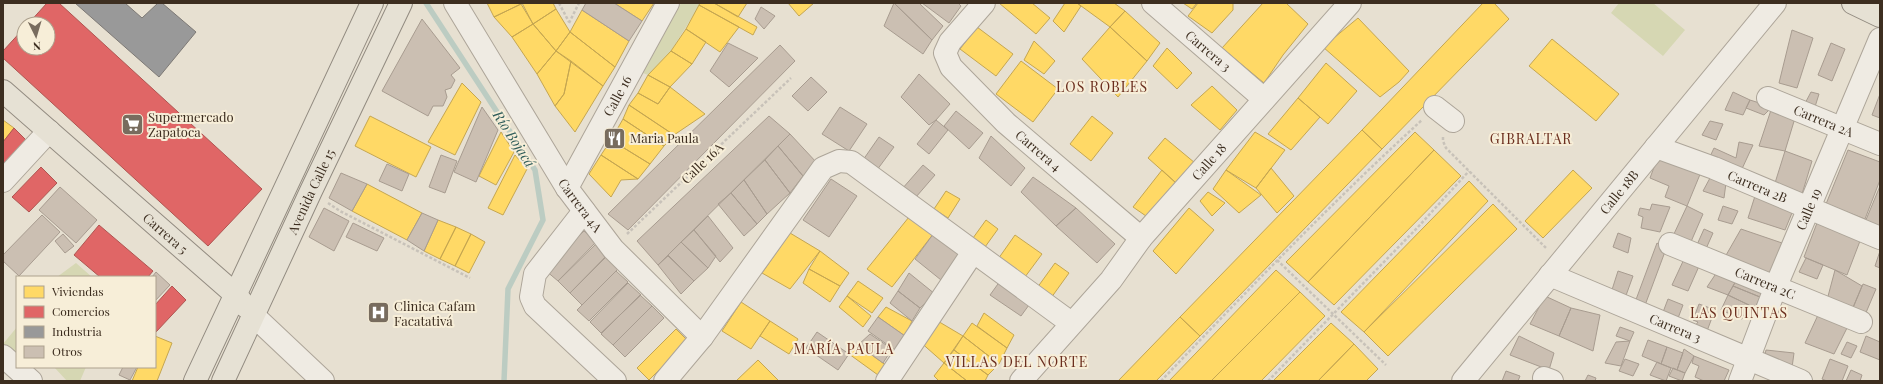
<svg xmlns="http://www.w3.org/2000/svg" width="1883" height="384" viewBox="0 0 1883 384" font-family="'Playfair Display',serif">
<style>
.green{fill:#d6d7b3}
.homes{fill:#ffd966;stroke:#c5a651}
.shops{fill:#e06666;stroke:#af5551}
.industry{fill:#999;stroke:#7d7975}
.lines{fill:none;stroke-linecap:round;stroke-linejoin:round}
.stream{stroke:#bcccc2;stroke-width:5.5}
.building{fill:#cbbfb2;stroke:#a89c90}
.minor-casing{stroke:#ada599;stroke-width:24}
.major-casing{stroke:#928b80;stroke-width:24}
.path{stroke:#c8c2b9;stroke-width:2.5;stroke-dasharray:3 2;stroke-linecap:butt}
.minor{stroke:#efebe3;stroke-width:22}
.major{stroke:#e6e1d4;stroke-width:22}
.labels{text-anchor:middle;stroke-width:4;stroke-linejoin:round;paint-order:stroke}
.street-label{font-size:13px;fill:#3d2e20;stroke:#f7eed8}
.poi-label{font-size:13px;fill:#3d2e20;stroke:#f7eed8;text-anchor:start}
.neighbourhood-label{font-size:14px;letter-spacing:1px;fill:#6b2e1e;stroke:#f7eed8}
.water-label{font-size:14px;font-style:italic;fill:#2f5d5a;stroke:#f7eed8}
</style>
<rect width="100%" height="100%" fill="#e7e0d1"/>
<path class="green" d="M681 3H701L671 51 648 75 643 73Z
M1619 3H1653L1685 30 1663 56 1611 13Z
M76 263 92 277H57Z
M17 327V361L3 349V344Z
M54 367H86L80 381H67Z"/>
<path class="homes" d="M487 3H520L521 4 494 17Z
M522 3H553L556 9 533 24Z
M614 3H654L642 21Z
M700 3H714L757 27 753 35 699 5Z
M714 3H747L738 17Z
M788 3H814L799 16Z
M999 3H1032L1050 18 1036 34Z
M1065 3H1077L1081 6 1064 32 1053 21Z
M1077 3H1114L1125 11 1110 27Z
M1183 3H1197L1192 9Z
M1198 3H1233V10L1212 33 1188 16Z
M1263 3H1286L1308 24 1283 55 1264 83 1222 48Z
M1483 3H1494L1509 19 1382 149 1362 130Z
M521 4 533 24 512 37 494 17Z
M699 5 739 27 720 52 686 29Z
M556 9 570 32 556 51 533 24Z
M582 10 629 41 615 67 570 32Z
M1125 11 1160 43 1147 61 1110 27Z
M1358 18 1409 71 1399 82 1380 97 1323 47Z
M533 24 556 51 537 74 512 37Z
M977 27 1013 54 996 76 960 49Z
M1110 27 1147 61 1118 97 1082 59Z
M686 29 706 42 692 64 671 51Z
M570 32 615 67 603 86 556 51Z
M1552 39 1619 94 1596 121 1529 66Z
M1034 41 1055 61 1044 74 1024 60Z
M1167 48 1192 73 1177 89 1153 66Z
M556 51 571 61 564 94 555 106 537 74Z
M671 51 692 64 670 87 648 75Z
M571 61 603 86 575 132 555 106 564 94Z
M1021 61 1058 89 1033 122 996 94Z
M1326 63 1357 91 1328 124 1298 98Z
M648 75 670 87 658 104 638 93Z
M462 83 481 102 455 155 428 142Z
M1212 86 1237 110 1220 130 1191 105Z
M670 87 705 114 674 135 629 105 638 93 658 104Z
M1298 98 1320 117 1291 150 1268 134Z
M629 105 674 135 664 146 623 119Z
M370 116 431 147 416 177 355 146Z
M1092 116 1113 133 1091 161 1070 144Z
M623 119 664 146 650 164 611 140Z
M3 120 14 128 3 142Z
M1362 130 1382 149 1200 336 1180 317Z
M501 132 514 152 496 185 479 176Z
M1255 132 1285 150 1256 188 1226 170Z
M1415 132 1434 150 1308 282 1286 262Z
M1165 138 1195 163 1176 183 1148 158Z
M611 140 650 164 638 179 601 155Z
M1434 150 1461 176 1334 305 1308 282Z
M515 155 527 169 503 215 488 208Z
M601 155 638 179 621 180 611 197 589 174Z
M1271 168 1294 196 1277 213 1256 188Z
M1162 170 1176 183 1146 216 1133 207Z
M1226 170 1261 195 1239 213 1213 189Z
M1573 170 1592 188 1543 238 1525 221Z
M1469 181 1488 201 1364 332 1341 312Z
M367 184 422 213 407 240 352 211Z
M946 191 960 199 948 218 934 209Z
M1208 192 1225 203 1212 216 1200 201Z
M1493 204 1517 229 1388 356 1364 332Z
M1189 208 1214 230 1176 274 1153 251Z
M909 217 934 233 892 287 867 269Z
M438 220 456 227 440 259 424 251Z
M986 220 998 229 985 247 973 238Z
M456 227 471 234 455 266 440 259Z
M790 233 820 251 790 289 762 273Z
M471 234 485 242 469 273 455 266Z
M1015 235 1042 254 1022 281 996 262Z
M820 251 849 273 840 286 809 269Z
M1055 263 1069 273 1051 298 1037 288Z
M809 269 840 286 830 302 803 283Z
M1276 270 1300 292 1211 381H1169Z
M858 281 883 298 872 313 847 296Z
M1300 292 1325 316 1261 381H1211Z
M847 296 871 316 863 327 839 307Z
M741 302 770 321 751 349 722 331Z
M886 307 912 321 905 336 878 317Z
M984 313 1014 335 1007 348 977 326Z
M1180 317 1200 336 1156 381H1118Z
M936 320 963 336 944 363 918 340Z
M770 321 798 339 789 354 760 336Z
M972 323 1007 348 999 364 963 336Z
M1331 323 1354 344 1318 381H1273Z
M676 329 688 341 649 380 637 368Z
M155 336 172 343 157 381H132L138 367H155Z
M963 336 999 364 988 375 954 350Z
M1354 344 1378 369 1366 381H1318Z
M858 345 887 366 878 375 849 354Z
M954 350 988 375 985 381H967L944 363Z
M758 360 779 381H736Z
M944 363 967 381H939L934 376Z"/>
<path class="shops" d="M47 3H59L262 189 208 246 3 58V51L24 28V48H48V24H28Z
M14 128 30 144 3 175V142Z
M41 167 57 183 29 212 12 197Z
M99 225 153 271 148 277H100L74 255Z
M172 286 186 300 156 332 155 305Z"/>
<path class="industry" d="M75 3H125L142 18 158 3H162L196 32 159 77Z"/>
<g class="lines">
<path class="stream" d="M426 3 535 170 543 220 508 289 504 381"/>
</g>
<path class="building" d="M586 3H614L642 21 629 41 582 10Z
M894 3 932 40 923 54 884 26Z
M894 3H919L943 26 932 40Z
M922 3H958L961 6 949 23Z
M761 7 775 16 764 29 755 19Z
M422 19 460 68 451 75 455 80 451 88 445 90 447 97 443 106H433L428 116 382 91Z
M1792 30 1813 38 1797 88 1779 83Z
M728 43 758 58 729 87 710 71Z
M1831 43 1845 49 1832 81 1818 75Z
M780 45 795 61 628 230 608 214Z
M919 74 950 104 936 120 929 125 901 97Z
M811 77 827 92 808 111 792 96Z
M1733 92 1750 100 1743 115 1725 110Z
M1811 92 1819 94 1814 110 1802 109Z
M1880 94V118L1872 115Z
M1750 100 1772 107 1764 115 1746 108Z
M482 107 498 130 476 182 454 172Z
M840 107 867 124 849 151 822 134Z
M1772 107 1795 118 1785 151 1759 146Z
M956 111 983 133 969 149 944 126Z
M769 116 790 134 658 265 637 241Z
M936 120 948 130 929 154 917 144Z
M1710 121 1723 124 1716 140 1702 135Z
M790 134 817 163 803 176 778 146Z
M991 136 1025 168 1011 186 979 158Z
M879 137 894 147 877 170 863 160Z
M1739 142 1753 145 1741 171 1707 163 1714 148 1736 158Z
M778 146 803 176 790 193 765 160Z
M1848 150 1880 162V180L1865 219 1826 204Z
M1785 151 1812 161 1802 194 1775 183Z
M1659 154 1701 172 1687 206 1665 197 1669 186 1650 178Z
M441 155 457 161 445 193 429 187Z
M765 160 790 193 767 214 744 180Z
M387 164 409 174 402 191 379 181Z
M923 165 935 175 916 197 902 189Z
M341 173 367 184 352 211 329 198Z
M1033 177 1076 208 1056 226 1021 192Z
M1710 178 1726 183 1724 198 1703 191Z
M831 179 857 196 829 237 803 220Z
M744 180 767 214 757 224 731 193Z
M1880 186V234L1863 227Z
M60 187 97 220 76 243 39 210Z
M731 193 757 224 744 236 718 204Z
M1755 196 1794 208 1785 230 1748 218Z
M1652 204 1670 207 1660 232 1641 228 1643 217 1638 215 1640 208 1650 210Z
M1687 206 1703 214 1690 244 1673 236Z
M1723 206 1738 211 1732 224 1718 220Z
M324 208 349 221 334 251 309 237Z
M1076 208 1115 244 1097 263 1056 226Z
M422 213 438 220 424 251 407 240Z
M42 215 60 232 19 276 3 261V255Z
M708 216 733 248 720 262 694 230Z
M353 223 384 238 377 251 346 237Z
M1817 223 1860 241 1847 275 1804 257Z
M1704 229 1713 233 1705 251 1696 247Z
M1741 229 1782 243 1768 278 1725 257Z
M694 230 716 256 708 268 681 242Z
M584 231 596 242 558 281 545 270Z
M934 233 966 256 946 284 915 259Z
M1618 233 1631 238 1628 253 1613 247Z
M63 234 74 246 65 253 55 241Z
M681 242 708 268 694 281 668 255Z
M597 243 608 254 570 293 558 281Z
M1657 243 1666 249 1644 308 1634 305Z
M1880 251V268L1875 266Z
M609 254 621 266 582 305 570 293Z
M668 256 694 281 681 294 658 265Z
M1685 257 1700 264 1688 291 1672 285Z
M1806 258 1823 265 1817 279 1799 272Z
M1835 270 1862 286 1852 310 1827 300Z
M616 271 628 282 589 321 577 310Z
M1618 271 1633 276 1624 301 1610 296Z
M156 272 170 285 155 301V277H152Z
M1717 272 1737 279 1728 295 1707 287Z
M909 273 935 294 920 308 898 291Z
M1003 277 1034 298 1021 316 990 295Z
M1737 279 1762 290 1760 297 1733 286Z
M628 283 641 295 601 333 590 322Z
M1863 284 1876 289 1865 315 1852 310Z
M1733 286 1760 297 1755 308 1728 295Z
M898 291 920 308 912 321 890 303Z
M640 295 652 306 613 345 601 334Z
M1728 295 1749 305 1742 319 1721 310Z
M1545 296 1571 308 1559 336 1530 324Z
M1668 299 1683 305 1675 326 1660 320Z
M1699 304 1710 308 1708 313 1713 315 1707 331 1695 326 1698 322 1693 320Z
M652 306 664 318 625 357 613 345Z
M1571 308 1600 315 1593 351 1559 336Z
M1818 315 1848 326 1834 354 1805 343Z
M878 317 905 336 895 350 868 331Z
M1620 327 1634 332 1630 341 1616 336Z
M817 332 849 354 838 370 806 348Z
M870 334 892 349 883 363 858 345Z
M1519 336 1554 353 1549 370 1510 355Z
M1866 336 1880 342V360L1860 352Z
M1648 340 1667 347 1661 364 1642 356Z
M1630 341 1621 366 1605 363 1616 342Z
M1847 342 1857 346 1851 358 1841 354Z
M1667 347 1683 353 1677 370 1661 364Z
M1684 349 1694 356 1685 373 1677 370Z
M1766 350 1794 353 1791 375 1763 363Z
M1694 356 1729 370 1724 381H1704L1695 377 1699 366 1692 363Z
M1625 359 1639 364 1633 376 1619 371Z
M1830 359 1848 366 1842 381H1827L1822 379Z
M1657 362 1671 368 1666 381 1650 375Z
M123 367H137L130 380 119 375Z
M1673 368 1685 373 1682 381 1669 376Z
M1851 370 1862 375 1860 381H1846Z
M1506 371 1520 376 1518 381H1502Z
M1588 375 1596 378 1595 381H1585Z"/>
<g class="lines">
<defs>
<g id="minor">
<path id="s1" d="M455 3 567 188 613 249 702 337"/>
<path id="s2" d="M984 3 950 42 945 53 951 67 1006 123 1141 238"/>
<path id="s3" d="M1153 3 1264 99"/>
<path id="s4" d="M1768 98 1880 144"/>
<path d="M1435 107 1453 121"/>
<path id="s5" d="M1656 147 1714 168 1880 238"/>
<path d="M3 181 49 131"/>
<path id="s6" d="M567 188 668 3"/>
<path d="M584 211 535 274 531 297 535 306 615 381"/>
<path id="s7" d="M1670 244 1861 322"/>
<path id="s8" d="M1550 275 1801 381"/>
<path d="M254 316 323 381"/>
<path d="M3 356 31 381"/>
<path d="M1544 378 1552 381"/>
<path d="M665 381 702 337 823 168 839 161 851 162 1071 323"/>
<path d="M887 381 973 252"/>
<path id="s9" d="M1021 381 1111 280 1141 238 1350 3"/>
<path id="s10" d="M1463 381 1775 3"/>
<path id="s11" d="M1740 381 1776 286 1880 39"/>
</g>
<g id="major">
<path d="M1853 3 1880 16"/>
<path id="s12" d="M3 91 236 295 245 306"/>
<path d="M195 381 372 3"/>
<path id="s13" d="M223 381 311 191 401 3"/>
</g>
</defs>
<use href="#minor" class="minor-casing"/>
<use href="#major" class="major-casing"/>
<path class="path" d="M559 3 569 22
M569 23 579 3
M1443 137V141L1446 148 1547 249
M328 203 340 211 470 278
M627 234 791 78
M1277 260 1386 365
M1161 381C1246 292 1331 203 1422 120
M1268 381 1418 227 1469 171"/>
<use href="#minor" class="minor"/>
<use href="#major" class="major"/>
</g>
<defs>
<symbol id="supermarket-square" viewBox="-11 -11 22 22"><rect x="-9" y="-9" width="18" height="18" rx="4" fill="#786c5e" stroke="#f7eed8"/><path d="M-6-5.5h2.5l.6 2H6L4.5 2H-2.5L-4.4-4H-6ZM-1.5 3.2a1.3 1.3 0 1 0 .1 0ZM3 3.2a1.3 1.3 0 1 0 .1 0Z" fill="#fff"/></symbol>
<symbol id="restaurant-square" viewBox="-11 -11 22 22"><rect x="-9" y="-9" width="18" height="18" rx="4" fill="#786c5e" stroke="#f7eed8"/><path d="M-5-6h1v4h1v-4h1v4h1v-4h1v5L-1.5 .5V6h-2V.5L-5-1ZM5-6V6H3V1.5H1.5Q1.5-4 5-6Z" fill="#fff"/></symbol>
<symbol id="hospital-square" viewBox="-11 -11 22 22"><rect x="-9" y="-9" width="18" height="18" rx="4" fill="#786c5e" stroke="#f7eed8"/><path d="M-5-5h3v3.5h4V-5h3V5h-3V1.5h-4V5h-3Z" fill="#fff"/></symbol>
</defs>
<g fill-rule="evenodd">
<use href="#supermarket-square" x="120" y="112" width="25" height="25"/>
<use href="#restaurant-square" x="602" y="126" width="25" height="25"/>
<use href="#hospital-square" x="366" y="300" width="25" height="25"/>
</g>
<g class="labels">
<g class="street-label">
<text dy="5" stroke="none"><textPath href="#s3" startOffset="73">Carrera 3</textPath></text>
<text dy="5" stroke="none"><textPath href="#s6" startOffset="105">Calle 16</textPath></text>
<text dy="5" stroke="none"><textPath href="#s4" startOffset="60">Carrera 2A</textPath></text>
<text dy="5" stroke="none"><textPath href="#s2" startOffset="200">Carrera 4</textPath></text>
<text dy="5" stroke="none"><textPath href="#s9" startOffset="289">Calle 18</textPath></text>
<text transform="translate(702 163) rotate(-44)" y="5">Calle 16A</text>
<text dy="5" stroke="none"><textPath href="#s5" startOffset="109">Carrera 2B</textPath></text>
<text dy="5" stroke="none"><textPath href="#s13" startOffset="209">Avenida Calle 15</textPath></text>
<text dy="5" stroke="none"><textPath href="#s10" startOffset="245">Calle 18B</textPath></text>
<text dy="5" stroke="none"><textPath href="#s1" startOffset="238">Carrera 4A</textPath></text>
<text dy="5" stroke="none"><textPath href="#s11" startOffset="185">Calle 19</textPath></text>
<text dy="5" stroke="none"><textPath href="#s12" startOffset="216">Carrera 5</textPath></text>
<text dy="5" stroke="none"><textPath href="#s7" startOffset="103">Carrera 2C</textPath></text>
<text dy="5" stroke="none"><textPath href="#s8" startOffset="136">Carrera 3</textPath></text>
</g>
<g class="poi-label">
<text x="148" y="122">Supermercado<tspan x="148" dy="15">Zapatoca</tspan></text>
<text x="630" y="143">Maria Paula</text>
<text x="394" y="311">Clinica Cafam<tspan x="394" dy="15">Facatativá</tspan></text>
</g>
<g class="neighbourhood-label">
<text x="1102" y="92">LOS ROBLES</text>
<text x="1531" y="144">GIBRALTAR</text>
<text x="1739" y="318">LAS QUINTAS</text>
<text x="844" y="354">MARÍA PAULA</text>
<text x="1017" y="367">VILLAS DEL NORTE</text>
</g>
<g class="water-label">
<text transform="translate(514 139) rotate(57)" y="5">Río Bojacá</text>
</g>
</g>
<rect width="1883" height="384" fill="none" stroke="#3d2e20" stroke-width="8"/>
<rect x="16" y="276" width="140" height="92" fill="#f7eed8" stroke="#ada18e"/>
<rect x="24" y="286" width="20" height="12" fill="#ffd966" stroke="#ada18e"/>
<text x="52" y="296" font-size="12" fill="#3d2e20">Viviendas</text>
<rect x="24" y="306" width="20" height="12" fill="#e06666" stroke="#ada18e"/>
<text x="52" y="316" font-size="12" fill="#3d2e20">Comercios</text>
<rect x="24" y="326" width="20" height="12" fill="#999999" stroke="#ada18e"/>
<text x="52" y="336" font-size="12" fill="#3d2e20">Industria</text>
<rect x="24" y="346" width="20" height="12" fill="#cbbfb2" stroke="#ada18e"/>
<text x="52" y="356" font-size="12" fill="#3d2e20">Otros</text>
<g transform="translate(36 36) rotate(175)"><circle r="19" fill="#f7eed8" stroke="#ada18e"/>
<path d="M0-3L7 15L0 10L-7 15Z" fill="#786c5e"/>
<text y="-6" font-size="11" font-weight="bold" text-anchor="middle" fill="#3d2e20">N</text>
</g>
</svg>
